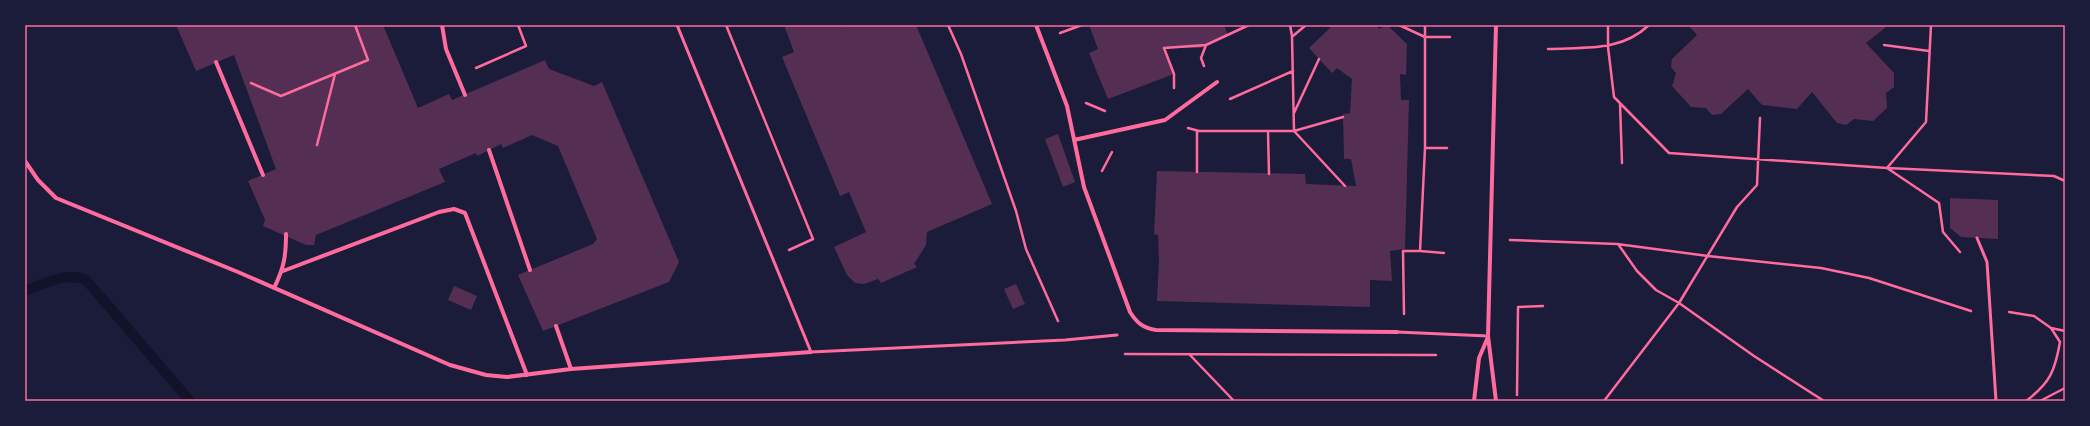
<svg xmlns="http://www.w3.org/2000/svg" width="2090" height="426" viewBox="0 0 2090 426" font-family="'Fira Sans Condensed',sans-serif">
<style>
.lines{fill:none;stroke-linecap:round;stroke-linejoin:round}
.stream{stroke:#12122b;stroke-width:10}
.building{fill:#542f53}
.path{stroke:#ff6b9d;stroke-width:2.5}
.service{stroke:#ff6b9d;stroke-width:3}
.minor{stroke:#ff6b9d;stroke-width:4}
.neatline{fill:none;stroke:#ff6b9d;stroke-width:1.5}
</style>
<rect width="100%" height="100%" fill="#1b1b3a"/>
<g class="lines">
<path class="stream" d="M25 291C45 284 66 271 86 280L190 401"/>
</g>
<path class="building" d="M176 25H383L418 108 449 94 452 100 545 60 549 69 594 86 602 82 679 262 669 282 543 331 518 275 593 244 597 239 558 146 532 135 503 148 501 144 477 156 476 153 439 169 445 182 316 235 314 245H306L263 226 265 220 248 181 276 169 234 55 196 71Z
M784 25H844L845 27 851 25H916L992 204 927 232 926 245 914 264 917 267 881 283 878 279 864 284 855 283 847 275 834 247 866 232 849 192 840 196 782 57 794 52Z
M1089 25H1224L1228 35 1201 48H1164L1174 74 1108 99 1089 53 1098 49Z
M1333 25H1376L1379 29 1387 25 1407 44 1406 75 1400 74 1401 100H1409L1405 249 1390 251 1392 281 1370 280V307L1157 301 1159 260 1158 235 1154 234 1157 171 1305 174 1306 184 1356 186 1351 159H1344L1343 114 1350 113 1352 79 1337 68 1332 73 1309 48Z
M1688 25H1885V28L1866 43 1894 73V87L1886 93 1887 108 1873 121 1854 119 1846 125 1837 123 1812 92 1797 109 1762 105 1748 89 1721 114 1712 115 1706 108 1691 107 1672 86 1676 73 1671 67 1672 59 1697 35Z
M1058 134 1075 182 1063 187 1045 139Z
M1950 198 1998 200V239L1961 237 1950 228Z
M1016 284 1025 304 1013 309 1004 289Z
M454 286 477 296 471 310 448 300Z"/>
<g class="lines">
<path class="path" d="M726 25 813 239 789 250
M948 25 961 54 1016 211 1026 249 1058 321
M1399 25 1425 37H1450
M1608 25V47L1614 97 1669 153 1887 168 1926 122 1931 25
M1060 33 1082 25
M1293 36 1306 25
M1884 45 1929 51
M1548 49C1585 47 1621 52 1649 25
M1204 66 1201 58 1206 45 1249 25
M476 68 526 46 518 25
M251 83 281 96 368 60 355 25
M1174 88V74L1164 48 1206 45
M1230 99 1293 71
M1086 103 1105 111
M1620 103 1622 163
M1294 113 1319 59
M1343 117 1294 131 1345 186
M1188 128 1199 131H1294L1292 36 1290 25
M1268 132 1269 174
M317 145 335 74
M1425 148H1447
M1887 168 1939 203 1943 232 1960 252
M1888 168 2054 176 2065 181
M1102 171 1112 152
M1197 172V131
M1510 240 1617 244 1708 256 1821 268 1869 278 1971 311
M1618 244 1637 271 1656 290 1679 303 1754 356 1824 401
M1420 251 1444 253
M2009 312 2034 316 2051 328 2065 331
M1404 314 1403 251H1420L1425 148V25
M1125 354 1436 355
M1189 354 1234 401
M1517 395 1518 307 1543 306
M1604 401 1679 303 1737 207 1757 185 1760 118
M2026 401C2050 383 2055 371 2060 342L2051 328
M2040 401 2065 388"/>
<path class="service" d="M677 25 811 352 1065 340 1117 335
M1977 238 1987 262 1996 401
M1397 332 1488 336"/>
<path class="minor" d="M442 25 446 49 465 95
M1036 25 1067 106 1084 187 1130 312C1137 323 1143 328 1156 330L1397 332
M216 62 263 175
M1074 140 1165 120 1217 82
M489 150 530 270
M25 161 38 180 56 198 238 272 450 365 486 375 507 377 571 369 811 352
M283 271 439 212 454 209 465 213 527 375
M274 288C284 268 286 256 286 234
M556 326 571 369
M1474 401 1479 358 1488 337
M1496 401 1488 336 1496 25"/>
</g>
<rect width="2090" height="426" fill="none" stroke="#1b1b3a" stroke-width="52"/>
<rect x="26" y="26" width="2038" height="374" class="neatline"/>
</svg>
